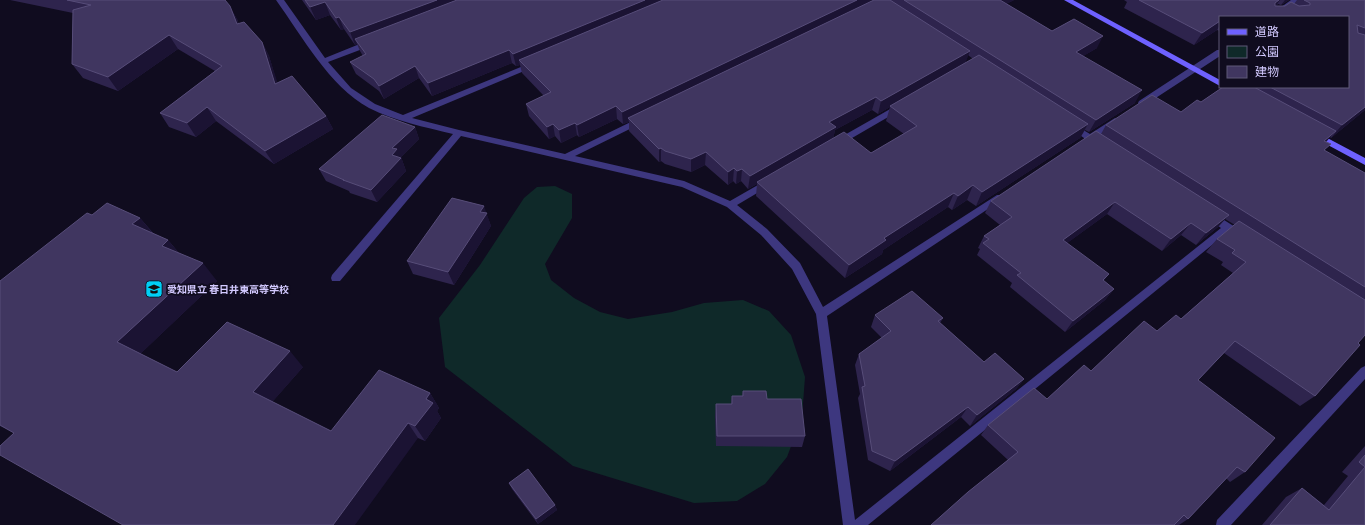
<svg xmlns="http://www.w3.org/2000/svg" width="1365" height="525" viewBox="0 0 1365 525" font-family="Manrope,'Noto Sans JP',sans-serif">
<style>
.green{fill:#0f2929}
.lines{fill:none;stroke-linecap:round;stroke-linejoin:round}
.street{fill:#3d377f;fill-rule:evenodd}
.secondary{fill:#6e61ff;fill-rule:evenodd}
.wall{fill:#2e244d;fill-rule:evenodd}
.shaded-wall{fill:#1b1333}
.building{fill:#403660;stroke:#574d79}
.labels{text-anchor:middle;stroke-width:3.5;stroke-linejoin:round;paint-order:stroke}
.poi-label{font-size:10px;font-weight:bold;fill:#d3caff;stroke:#100c1f;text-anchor:start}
</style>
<rect width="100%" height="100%" fill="#100c1f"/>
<path class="green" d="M555 186 572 194V218L545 264 551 280 574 298 600 312 628 319 672 312 704 303 743 300 769 311 791 335 805 377 802 417 787 457 765 484 737 501 694 503 573 466 445 367 439 318 480 265 524 198 537 187Z"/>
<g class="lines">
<path class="street" d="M276 0H284L325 58 367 41H373V45L328 62 351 88 375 104 403 115 533 62H536V66L412 118 459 130 565 154 641 117 644 118 645 120 644 122 575 156 684 181 730 201 765 181H771L773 183 771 185 737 205 767 229 800 263 823 307 997 195H1003L1005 197 1003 199 827 316 855 520 1221 228 1205 216 1207 213H1213L1243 232 1245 235 1243 238 1240 239 1228 232 868 525H843L816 314 792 269 761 235 727 207 682 187 461 136 340 281H332L331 278 332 275 453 134C425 127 394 121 369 108 329 86 302 36 276 0Z
M1291 0H1300L1276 17H1267Z
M1217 50H1220V56L1145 105H1139L1138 103 1139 101Z
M899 104 903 107 902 109 840 145H834L833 143 834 141Z
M1115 118 1119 121 1118 123 1096 138 1103 144 1099 147 1090 142H1084V138L1068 127 1069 125H1075L1090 134Z
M1365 366V379L1231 525H1216L1217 520 1361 368Z"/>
<path class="secondary" d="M1064 0H1073L1220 80V86Z
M1316 132 1365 158V165L1313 137 1312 135Z"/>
</g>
<path class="wall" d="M10 0H225L237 19 239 24 262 42 269 56 277 83 326 116 333 129 274 164 216 121 196 137 169 127 160 113 215 71 178 49 118 91 83 78 72 64 73 13Z
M302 0H873V1L874 0H1014L1006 4 1052 31 1097 48 1083 56 1135 103 1089 132 1085 130 1080 138 976 206 967 200 952 210 948 207 883 250 882 254 845 278 756 196 757 184 748 189 741 181 736 184 733 181 728 185 705 165 691 172 665 164 661 161 659 162 629 131V122L623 124 617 119 579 137 577 135 561 143 555 136 549 139 529 116 526 104 544 96 522 73 520 65 516 66 512 63 432 96 419 78 384 99 379 91 356 74 350 62 363 56 360 51 357 44 355 45 344 29 341 30 330 15 316 20ZM968 55 973 59 965 63ZM890 107 886 121 904 134 871 153 833 139 835 130 872 110 878 114Z
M1124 0H1289L1281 5 1278 4 1276 6H1285L1294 4 1297 0H1365V110L1331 138 1330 137 1326 142 1325 151 1365 173V335L1358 343 1315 396 1300 406 1224 353 1198 380 1245 472 1230 482 1226 478 1188 519 1179 525H931L1008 460 981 435 988 425 1047 399 1091 371 1157 331 1181 319 1233 273 1221 265 1223 262 1206 252 1217 239 1235 225 1225 219 1218 227 1196 245 1181 235 1162 251 1107 214 1067 243 1104 281 1114 289 1105 300 1065 332 1010 287 1012 283 977 255 980 249 978 248 984 236 1000 225 985 213 991 201 1101 134 1106 125 1181 112 1201 102 1223 87H1348V17H1220V31L1217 30 1194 45 1124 8 1127 2Z
M415 127 419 139 401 157 406 171 377 202 350 193 349 191 326 181 319 169Z
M486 213 491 226 454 285 413 274 407 261Z
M92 215 140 218 154 234 168 240 179 253 217 281 140 354 177 372 303 367 272 402 331 431 430 393 439 408 437 411 441 418 425 441 418 438 14 433 0 426V281Z
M875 315 943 318 940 323 984 362 1024 379 1016 389 970 426 961 417 890 471 868 460 858 398 860 394 855 365 859 354 882 338 871 327Z
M743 391 767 399 805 436 802 447 716 446 715 416 716 404H731L732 396H742Z
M1365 446V525H1262L1286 497 1302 488 1324 505 1348 476 1342 472Z
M509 483 555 505 557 510 538 524 512 489Z"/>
<path class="shaded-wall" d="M437 0H473L355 39 357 44 355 45 350 32Z
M645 0H675L519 60 520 65 516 66 513 54Z
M857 0H873L872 4 628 118 629 122 623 124 622 112Z
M997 0H1014L993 11Z
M1279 0H1280L1273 10 1275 3Z
M1285 0H1289L1281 5Z
M325 2 330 15 316 20 310 7Z
M230 6 237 19 244 38 237 24Z
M339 17 344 29 341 30 336 18Z
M1220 21V25L1217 30 1194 45 1202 33Z
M169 35 178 49 118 91 108 77Z
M1103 36 1097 48 1070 64 1076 52Z
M262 42 269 56 282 97 275 84Z
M509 50 512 63 432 96 428 83Z
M970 51 965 64 890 106V107L878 114 881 101Z
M415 66 419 78 384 99 379 86Z
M1142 90 1135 103 1089 132 1096 120Z
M876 97 872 110 835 130 833 140 757 182V184L748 189 750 176 829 122Z
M616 106 617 119 579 137 577 125Z
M207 107 216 121 196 137 187 123Z
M1365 107V110L1331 138 1342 125Z
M326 116 333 129 274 164 265 151Z
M575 123 577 135 561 143 559 130Z
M553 124 555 136 549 139 547 127Z
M1088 124 1080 138 976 206 982 192Z
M415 127 419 139 401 157 406 171 377 202 371 190 392 155V148Z
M1336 131 1324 144V141Z
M661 148V161L659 162V149Z
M706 152 705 165 691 172V159Z
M734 168 733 181 728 185V172Z
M742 169 741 181 736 184 737 171Z
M973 185 967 200 952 210 958 196Z
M954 193 948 207 883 250 882 254 845 278 849 265 884 238Z
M1115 202 1107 214 1055 252 1063 240Z
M484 206 491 226 454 285 448 272 480 212Z
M1229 215 1218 227 1196 245 1206 233Z
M140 218 155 236 132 224Z
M1191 223 1181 235 1162 251 1171 239Z
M168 240 183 258 162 246Z
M203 263 217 281 135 359 117 342Z
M1109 274 1101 285 1103 280Z
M1114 289 1105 300 1065 332 1073 321Z
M290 351 303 367 267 408 253 392Z
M1024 379 1016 389 970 426 977 415Z
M430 393 439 408 437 411 441 418 425 441 415 426 426 399Z
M968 407 961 417 890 471 895 461Z
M408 423 418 438 355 525H333Z
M555 505 557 510 538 524 536 519Z"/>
<path class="building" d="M67 0H225L230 6 237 24 244 22 262 42 275 84 292 76 326 116 265 151 207 107 187 123 160 113 222 66 169 35 108 77 72 64 73 10 91 5Z
M305 0H437L350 32 339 17 336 18 325 2 310 7Z
M457 0H645L513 54 509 50 428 83 415 66 379 86 374 79 350 62 366 54 355 39Z
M663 0H857L622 112 616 106 577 125 575 123 559 130 553 124 547 127 526 104 551 92 519 60Z
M874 0H890L970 51 881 101 876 97 829 122 836 127 750 176 742 169 737 171 734 168 728 172 706 152 691 159 665 151 661 148 659 149 628 118Z
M904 0H1000L1052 31 1074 19 1103 36 1076 52 1142 90 1096 120Z
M1139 0H1279L1275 3V6H1285L1291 2 1299 6 1310 5V3L1304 0H1365V28L1357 25 1358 33 1365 35V107L1342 125 1270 87H1348V17H1220V21L1202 33Z
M979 55 1088 124 982 192 973 185 958 196 954 193 884 238 886 240 849 265 757 182 844 132 871 153 917 126 890 106Z
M1223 87H1254L1336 131 1324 141 1331 144 1324 150 1365 173V287L1106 125 1152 95 1181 112 1197 100 1201 102Z
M382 115 415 127 392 148 397 149 392 155 401 158 371 190 343 180H344L319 169Z
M1096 131 1229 215 1206 233 1191 223 1171 239 1115 202 1063 240 1109 274 1103 280 1114 289 1073 321 1017 275 1021 273 983 243 989 239 984 236 1012 217 991 201Z
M452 198 484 206 480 212 487 213 448 272 407 261Z
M107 203 140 218 132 224 168 240 162 246 203 263 117 342 177 372 227 322 290 351 253 392 331 431 379 370 430 393 426 399 433 403 415 426 408 423 333 525H123L0 455V446L14 433 0 425V281L87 213 92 215Z
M1239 221 1365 300V335L1358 343 1360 345 1315 396 1235 341 1198 380 1275 438 1245 472 1237 467 1188 519 1184 515 1174 525H931L968 492 1018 452 988 425 1034 388 1047 399 1084 365 1091 371 1144 321 1157 331 1176 315 1181 319 1246 262 1232 253 1235 250 1217 239Z
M912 291 943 318 938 321 984 362 995 353 1024 379 977 415 968 407 895 461 872 451 862 387 865 386 859 354 891 331 875 315Z
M743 391H766L767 399H801L805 436H717L716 404H732V396H743Z
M1365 455V525H1270L1302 488 1329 510 1365 467 1359 462Z
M528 469 555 505 536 519 509 483Z"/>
<defs>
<symbol id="school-square" viewBox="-11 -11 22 22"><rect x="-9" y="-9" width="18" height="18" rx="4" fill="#00d0f5" stroke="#100c1f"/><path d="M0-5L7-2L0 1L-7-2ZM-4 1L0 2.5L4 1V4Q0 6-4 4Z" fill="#111"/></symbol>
</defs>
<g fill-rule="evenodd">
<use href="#school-square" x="144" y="279" width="20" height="20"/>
</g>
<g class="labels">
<g class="poi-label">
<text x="167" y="293">愛知県立 春日井東高等学校</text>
</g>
</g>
<rect x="1219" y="16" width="130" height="72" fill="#100c1f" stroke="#5e5879"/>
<rect x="1227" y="29" width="20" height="6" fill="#6e61ff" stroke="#5e5879"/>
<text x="1255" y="36" font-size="12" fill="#d3caff">道路</text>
<rect x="1227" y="46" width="20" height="12" fill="#0f2929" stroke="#5e5879"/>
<text x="1255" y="56" font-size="12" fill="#d3caff">公園</text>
<rect x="1227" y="66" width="20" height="12" fill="#403660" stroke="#5e5879"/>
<text x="1255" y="76" font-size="12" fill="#d3caff">建物</text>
</svg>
